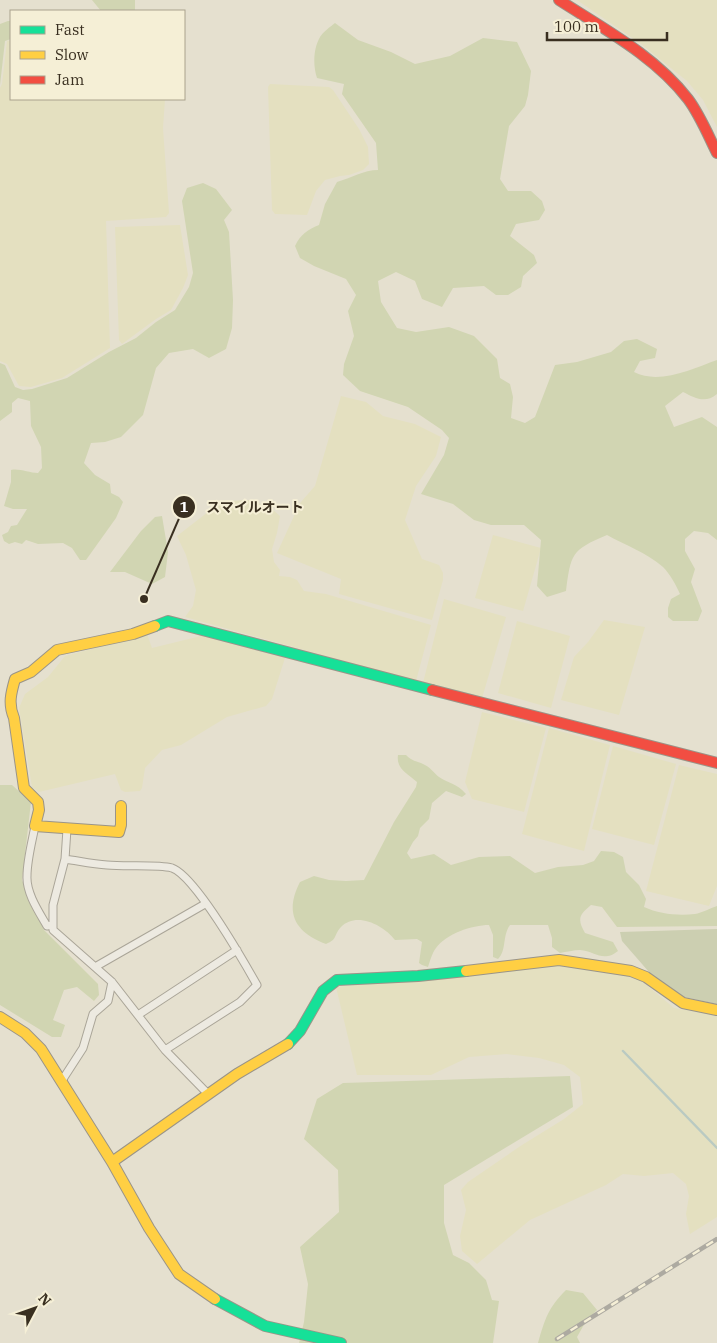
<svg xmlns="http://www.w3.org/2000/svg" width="717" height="1343" viewBox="0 0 717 1343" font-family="'IBM Plex Serif','Noto Sans JP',serif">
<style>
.farmland{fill:#e4e0c0}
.green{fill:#d1d5b2}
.cemetery{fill:#cccfb1}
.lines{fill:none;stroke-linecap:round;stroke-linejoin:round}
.stream{stroke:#bacac2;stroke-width:2.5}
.street-casing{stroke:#aaa598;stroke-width:9}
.fast-casing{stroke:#9a9488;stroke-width:12}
.slow-casing{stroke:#9a9488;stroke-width:12}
.jam-casing{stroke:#9a9488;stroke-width:12}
.street{stroke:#edeae1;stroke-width:7}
.fast{stroke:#16e098;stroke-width:10}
.slow{stroke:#ffcf43;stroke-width:10}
.jam{stroke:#f24e42;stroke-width:10}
.rail-casing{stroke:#adaaa1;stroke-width:4.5}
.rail{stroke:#f5efd6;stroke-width:2.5;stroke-dasharray:8;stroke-linecap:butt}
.leader{fill:none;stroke:#392f20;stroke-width:2}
.callout-dot{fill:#392f20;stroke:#f5efd6;stroke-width:2}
.mark-label{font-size:15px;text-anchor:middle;font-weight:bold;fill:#fff}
.callout-label{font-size:14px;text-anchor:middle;font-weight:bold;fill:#392f20;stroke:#f5efd6;stroke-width:4;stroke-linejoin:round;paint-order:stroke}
</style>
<rect width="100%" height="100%" fill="#e5e0cf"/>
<path class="farmland" d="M577 0H717V127L703 100 687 81 641 44Z
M11 40V99H165L163 128 169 213 166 217 106 221 110 348 62 378 31 387 19 386 7 364 0 361V88L2 84 7 41Z
M270 84 329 87 333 90 359 129 368 147 369 164 363 170 349 175 340 176 325 180 316 191 307 215 275 214 272 210 268 87Z
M180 225 188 275 183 288 171 310 156 319 122 344 119 340 115 227Z
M341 396 366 402 383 416 415 424 441 437 436 456 416 486 405 520 422 559 439 565 443 573V580L432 620 339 594 341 579 277 553 300 503 315 486Z
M249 500 271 508 280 516 277 533 272 549 274 562 280 570 279 576 290 577 297 580 304 591 326 594 431 625 416 681 185 617 193 606 196 590 186 555 177 536 217 505 228 501Z
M493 535 541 548 523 611 475 598Z
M444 599 506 617 482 698 423 683Z
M604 620 645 627 619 715 561 700 574 657 588 642Z
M517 621 570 636 551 708 498 693Z
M147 634 152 648 201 636 285 658 272 699 266 706 227 717 181 745 162 750 145 768 142 788 140 791 125 792 121 790 115 774 39 792 32 787 19 708 25 694 48 677 65 656Z
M482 712 546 728 524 812 472 799 465 782Z
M549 728 610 745 584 851 522 834Z
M613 746 676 764 654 845 592 829Z
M679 765 717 774V886L709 906 646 891Z
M556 965 607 970 637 977 674 1008 717 1015V1217L690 1234 686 1214 689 1196 686 1184 673 1173 644 1176 623 1174 606 1185 530 1220 477 1264 462 1251 460 1236 466 1210 461 1190 468 1182 522 1145 564 1119 583 1104 580 1077 564 1065 539 1058 507 1054 469 1057 431 1075H357L336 987 485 973Z"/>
<path class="green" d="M92 0H135V11H101Z
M8 21H11V39L5 41 0 85V24Z
M335 23 358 40 391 52 415 64 450 56 483 38 517 42 531 71 528 95 525 106 509 126 500 179 508 191H531L542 201 545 210 539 220 516 224 510 236 534 255 537 263 523 276 521 287 508 295H496L484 286 453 288 442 307 422 299 415 281 396 272 378 281 381 302 397 328 416 332 449 327 474 336 497 359 500 378 510 384 513 397 511 418 525 423 535 417 555 365 577 362 611 352 624 341 637 339 657 349 655 358 640 361 634 372C659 385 692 369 717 360V394C705 404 695 398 683 392L665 406 674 427 702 417 717 427V540L708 533 694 531 685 539V551L695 569 691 582 702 611 698 621H673L668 617V608L671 599 680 594C676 585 670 574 663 567 647 553 625 545 607 535 571 550 571 554 566 591L547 597 537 586 541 540 524 525H491L474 520 453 504 421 494 444 455 449 438 442 430 408 407 360 391 343 375 344 364 354 336 348 311 356 295 346 279 314 266 300 258 295 246C301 234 307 230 319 225L325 204 337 182C351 178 364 170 378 170L376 143 342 94 344 84 317 78C313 66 313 49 320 37 323 32 330 27 335 23Z
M203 183 216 189 232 210 224 220 229 232 233 300 232 328 226 349 209 358 193 349 169 353 156 368 143 415 121 437 105 442 91 443 84 463 95 475 110 484 111 493 119 497 123 502 116 518 86 560H80L72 548 63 543 38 544 26 540 22 544 15 542 9 544 4 541 2 535 8 532 11 526 17 525 27 509H13L4 506 11 482V470C19 468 29 473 38 473L42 468 41 447 31 426 30 401 18 398 12 403V412L0 421V363L5 365 15 387 23 390 32 389 67 378 109 352 136 338 156 322 175 310 189 287 193 273 182 201 187 188Z
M162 516 168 552 165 577 152 584 125 572H110L141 531 155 517Z
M398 755H406C413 762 415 760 423 764 430 767 433 772 439 777 449 784 457 783 466 794L462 797 446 791 432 803 429 819 420 828 418 836 413 842 407 853 411 859 434 854 451 865 479 857 510 856 535 873 558 867 583 865 594 861 601 851 614 852 623 857 626 872 639 885 646 899 644 907C659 914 678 916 695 914 702 913 710 908 717 906V926L617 927 602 907 591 905C579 915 577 919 585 933L613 942 618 951C603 963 595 951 580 950 574 950 566 952 560 953L552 947V938L548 925H510C502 936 507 950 498 959L493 957V935L489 925C472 925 446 934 436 948 432 953 430 961 428 967L422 965 419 963 422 942 417 939 395 940C384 925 356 911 341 927 333 936 338 939 326 944 295 932 284 913 300 882L314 876 329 880 346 881 364 880 394 822 416 787 417 782C407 773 396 769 398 755Z
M0 785H12L31 802 22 880 44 930 98 984 99 995 94 1001 77 987 64 990 53 1020 65 1025 61 1037H52L0 1005Z
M570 1076 573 1107 444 1185V1223L453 1255 469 1263 486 1280 492 1300 499 1301 493 1343H299L304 1322 308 1284 300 1247 339 1212 338 1170 304 1139 317 1099 343 1083Z
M566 1290 583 1293 597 1310 586 1321 577 1337 580 1343H538C545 1319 548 1308 566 1290Z"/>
<path class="cemetery" d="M717 929V1004L684 997 649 972 622 941 620 932Z"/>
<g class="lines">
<path class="stream" d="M623 1051 717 1148"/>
<defs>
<path id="street" d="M35 826C32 842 27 860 27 876 26 893 39 912 47 926L52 925
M67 829 65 859 53 905V930L112 982 165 1050 208 1094
M65 859C79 861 93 864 107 865 125 867 157 864 172 868 195 876 244 962 257 985L240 1002 165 1050
M95 967 205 904
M138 1015 237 950
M61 1082 83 1048 93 1014 108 1001 112 982"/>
<path id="fast" d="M155 626 168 621 432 690
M288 1044 300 1031 323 991 337 980 418 976 466 971
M215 1299 265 1326 341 1343"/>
<path id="slow" d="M121 806V825L119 832 35 826 39 810 38 802 24 788 14 718C8 704 11 693 15 679L31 672 57 650 133 634 155 626
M466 971 559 960 631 971 646 977 683 1003 717 1010
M0 1017 25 1033 41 1049 112 1162 149 1228 179 1274 215 1299
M112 1162 237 1074 288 1044"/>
<path id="jam" d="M559 0C604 29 655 56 688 99 700 115 708 135 717 153
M432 690 717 763"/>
</defs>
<use href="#street" class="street-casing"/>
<use href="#fast" class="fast-casing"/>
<use href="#slow" class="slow-casing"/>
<use href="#jam" class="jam-casing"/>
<use href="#street" class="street"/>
<use href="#fast" class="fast"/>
<use href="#slow" class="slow"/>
<use href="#jam" class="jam"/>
<defs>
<path id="rail" d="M557 1339 717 1239"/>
</defs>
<use href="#rail" class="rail-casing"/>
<use href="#rail" class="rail"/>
</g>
<path class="leader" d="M144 599L184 507"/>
<g class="callout-dot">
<circle cx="144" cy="599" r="5"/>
<circle cx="184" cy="507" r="12"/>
</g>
<g class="mark-label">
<text x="184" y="512">1</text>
</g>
<g class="callout-label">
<text x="255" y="512">スマイルオート</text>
</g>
<rect x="10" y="10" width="175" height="90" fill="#f5efd6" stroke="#aaa28d"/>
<rect x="20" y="26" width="25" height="8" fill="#16e098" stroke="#aaa28d"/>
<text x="55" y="35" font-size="15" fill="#392f20">Fast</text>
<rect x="20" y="51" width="25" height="8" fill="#ffcf43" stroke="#aaa28d"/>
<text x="55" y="60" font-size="15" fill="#392f20">Slow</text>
<rect x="20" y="76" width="25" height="8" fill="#f24e42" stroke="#aaa28d"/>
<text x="55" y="85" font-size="15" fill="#392f20">Jam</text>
<g transform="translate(35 1308) rotate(49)" stroke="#f5efd6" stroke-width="4" paint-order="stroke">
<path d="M0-4L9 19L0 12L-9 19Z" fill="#392f20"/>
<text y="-8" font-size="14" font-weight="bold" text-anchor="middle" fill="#392f20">N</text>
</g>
<path d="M547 32v8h120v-8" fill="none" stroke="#392f20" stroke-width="2.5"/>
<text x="554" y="32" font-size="15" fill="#392f20" stroke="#f5efd6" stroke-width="4" paint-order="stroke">100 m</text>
</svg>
